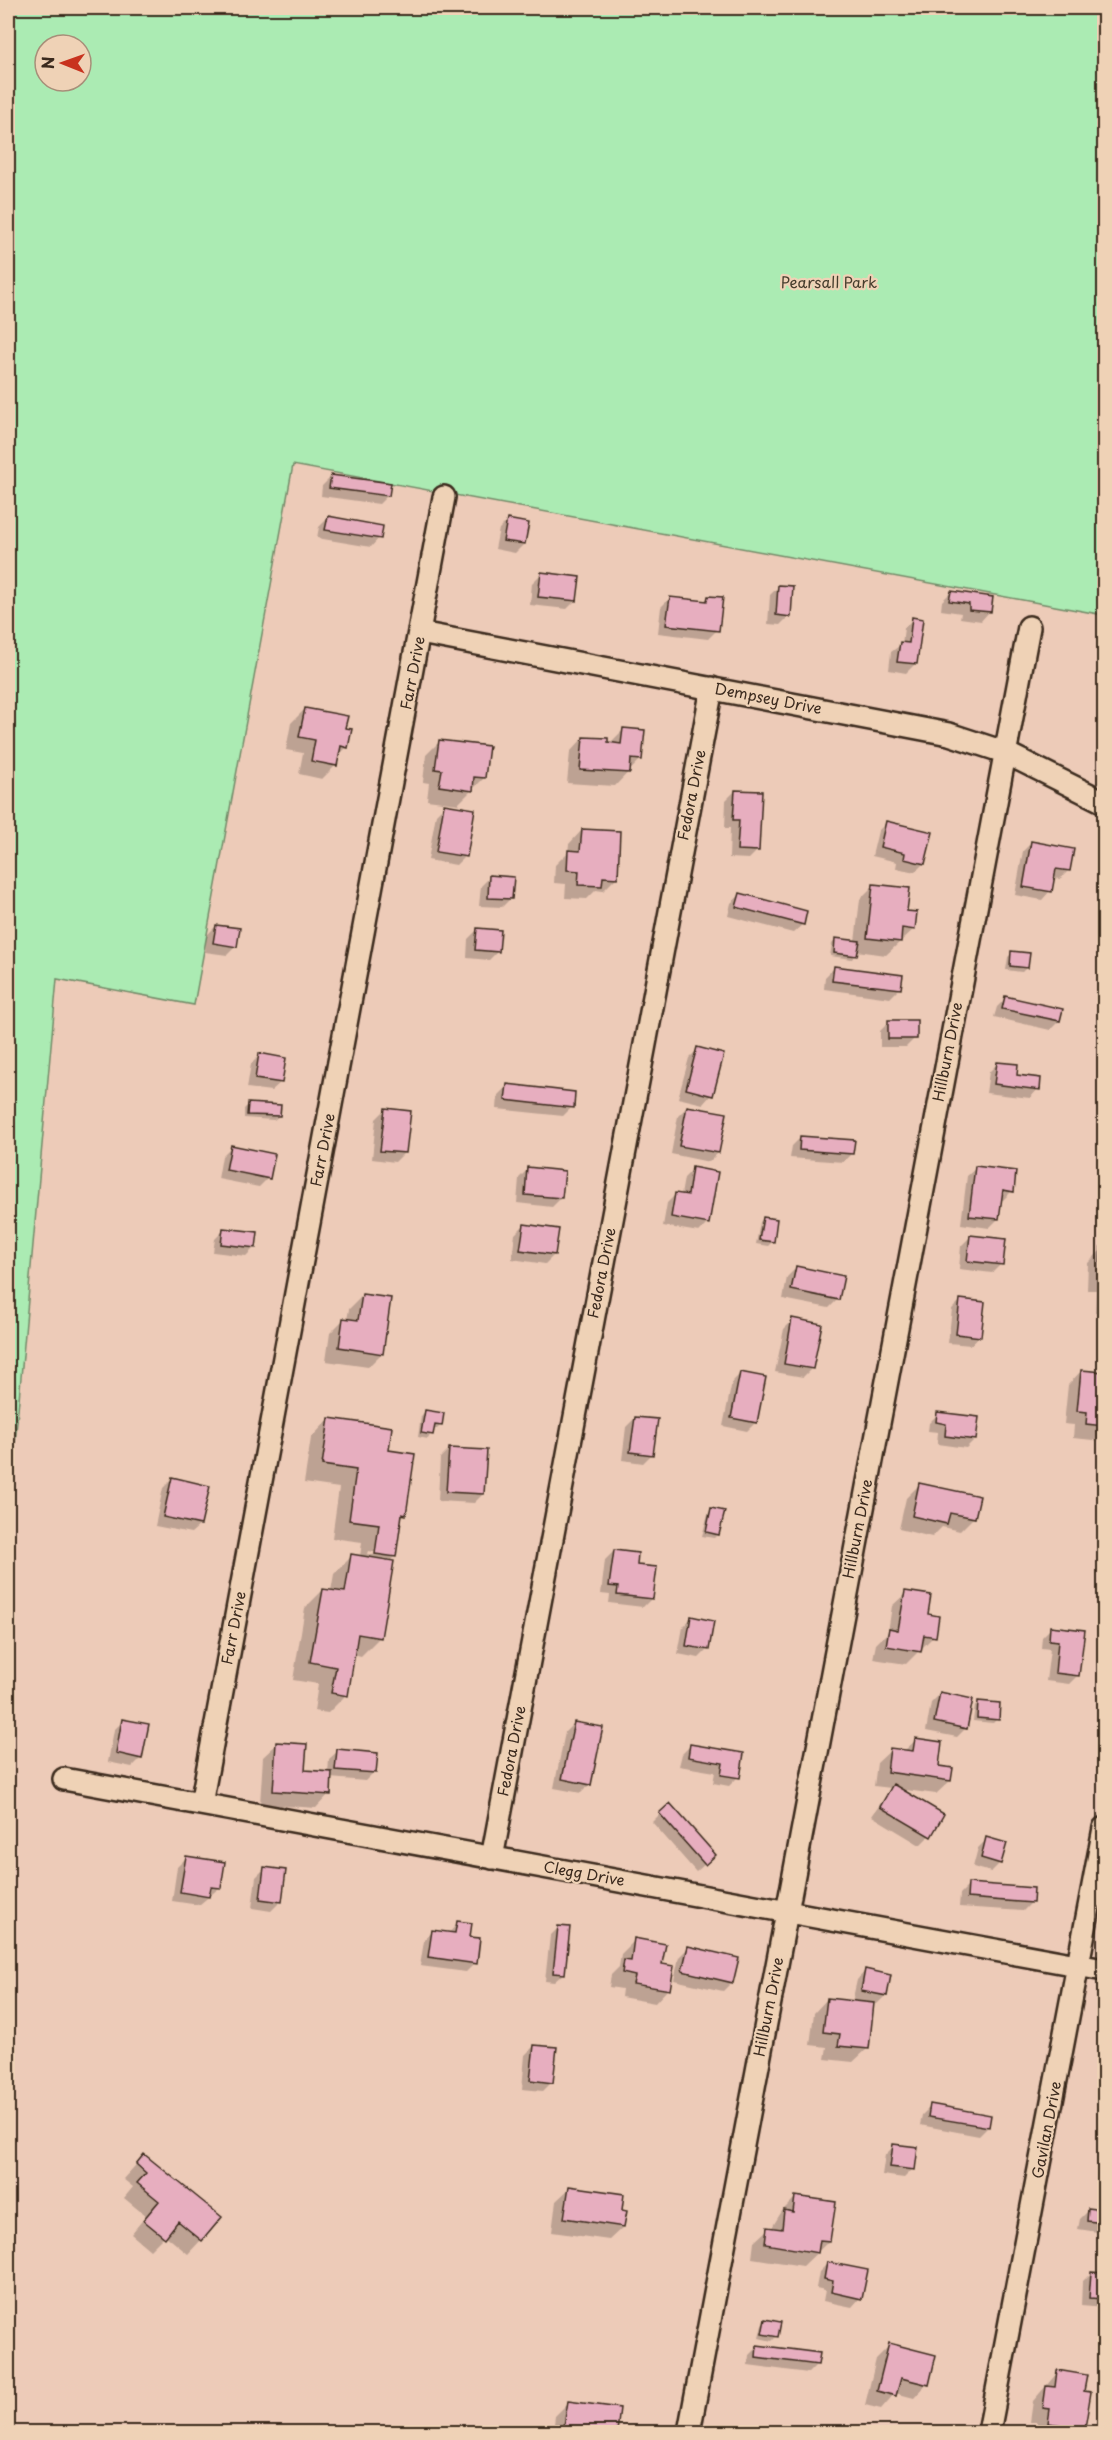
<svg xmlns="http://www.w3.org/2000/svg" width="1112" height="2440" viewBox="0 0 1112 2440" font-family="'Playpen Sans',sans-serif">
<style>
.green{fill:#abebb3;stroke:#738a68;stroke-width:1.5;fill-rule:evenodd}
.shadow{fill:#0003;fill-rule:evenodd}
.building{fill:#e7aebf;stroke:#3b2a1e;stroke-width:1.5}
.lines{fill:none;stroke-linecap:round;stroke-linejoin:round}
.minor-casing{stroke:#3b2a1e;stroke-width:26}
.minor{stroke:#efd2b6;stroke-width:21}
.labels{text-anchor:middle;stroke-width:4.5;stroke-linejoin:round;paint-order:stroke}
.park-label{font-size:15px;fill:#463d2d;stroke:#efd2b6}
.street-label{font-size:15px;fill:#3b2a1e;stroke:#efd2b6}
</style>
<rect width="100%" height="100%" fill="#edcbb8"/>
<filter id="ink" filterUnits="userSpaceOnUse"><feTurbulence type="fractalNoise" baseFrequency=".0167" numOctaves="2"/><feDisplacementMap in="SourceGraphic" scale="12" xChannelSelector="R" yChannelSelector="G"/><feConvolveMatrix kernelMatrix="1 2 1 2 8 2 1 2 1" color-interpolation-filters="sRGB"/></filter>
<g filter="url(#ink)">
<path class="green" d="M8 8H1104V615L293 465 194 1005 57 979 10 1499 8 1501ZM45 45H81V81H45Z"/>
<path class="shadow" d="M331 477 388 495 379 504 321 496 322 486Z
M328 518 379 538 371 547 317 538 319 527Z
M508 520 524 544 515 553 495 549 499 529Z
M541 574 576 600 567 609 530 605 532 583Z
M779 586 789 616 780 625 768 624 770 595Z
M951 592 989 612 981 621 960 618 961 613 941 610 942 601Z
M709 597 717 630 708 639 658 633 661 607 670 598 703 602Z
M913 619 915 664 906 673 889 670 891 652 902 644 904 628Z
M305 709 344 729 347 747 337 757 336 765 322 779 299 774 303 753 286 750 291 723Z
M623 730 641 759 615 786 567 783 570 752 583 738 609 744Z
M440 741 484 778 458 804 427 800 429 783 423 782 426 755Z
M735 791 758 850 749 859 729 858 730 828H725L726 800Z
M445 805 465 856 456 865 428 860 436 814Z
M887 822 924 863 915 872 896 868 897 862 872 856 878 831Z
M582 830 617 877 603 891 596 890 587 899 565 898 566 884 554 883 555 865 568 852 569 844Z
M1032 842 1069 870 1060 879 1053 878 1050 891 1042 900 1015 895 1023 851Z
M490 877 511 898 502 907 479 906 481 886Z
M874 885 906 913 914 929 886 955 857 951 852 959 830 956 832 944 836 939 855 942 860 899Z
M740 895 802 925 793 933 728 916 731 903Z
M216 926 236 946 227 955 205 952 207 935Z
M477 930 498 951 489 960 467 958 468 939Z
M1012 953 1026 968 1022 972 1006 970 1008 957Z
M834 968 899 989 890 998 824 989 825 977Z
M1006 998 1059 1021 1050 1030 994 1017 997 1007Z
M889 1022 915 1038 906 1047H880V1031Z
M698 1049 711 1095 703 1104 678 1098 689 1058Z
M260 1055 280 1083 271 1091 247 1088 251 1064Z
M998 1063 1016 1076 1038 1089 1030 1098 986 1093 989 1072Z
M507 1086 572 1107 563 1116 497 1109 498 1095Z
M248 1105 279 1116 274 1120 244 1118V1109Z
M687 1107 718 1153 709 1162 671 1154 678 1116Z
M385 1110 404 1153 395 1162 372 1159 376 1119Z
M801 1137 852 1153 843 1162 790 1158 792 1146Z
M231 1147 268 1178 259 1187 218 1179 222 1156Z
M976 1168 1012 1191 1003 1200 1000 1199 998 1219 989 1228 961 1224 967 1176Z
M528 1169 561 1198 552 1207 517 1203 519 1178Z
M693 1169 708 1223 699 1232 663 1226 667 1203 676 1194 681 1195 684 1178Z
M764 1218 772 1242 768 1246 756 1244 760 1222Z
M524 1225 554 1255 545 1264 512 1259 515 1234Z
M224 1230 255 1247 246 1256 213 1252 215 1239Z
M970 1237 1001 1264 992 1273 959 1269 961 1246Z
M1102 1249H1104V1314L1095 1313 1096 1290H1087L1088 1263Z
M796 1268 838 1299 829 1308 783 1299 787 1277Z
M363 1295 382 1353 368 1367 326 1361 330 1333 344 1319 347 1320 349 1309Z
M961 1300 979 1336 971 1345 948 1343 952 1309Z
M793 1320 812 1368 803 1377 775 1372 784 1329Z
M1081 1371 1104 1374 1103 1441 1073 1438 1074 1425 1064 1424 1068 1385Z
M741 1373 756 1422 747 1431 723 1426 732 1382Z
M425 1412 441 1425 437 1429H433L428 1439 418 1437 421 1416Z
M938 1414 975 1439 966 1448 937 1444 938 1432 928 1431 929 1423Z
M635 1418 652 1454 643 1463 622 1460 626 1427Z
M329 1419 387 1451 405 1514 400 1519 395 1556 389 1562 379 1638 361 1656 353 1654 346 1695 328 1713 314 1711 318 1684 293 1680 305 1608 323 1590 331 1591 334 1574 352 1556 360 1557 362 1542 332 1538 339 1488 304 1483 311 1438ZM368 1551 382 1553V1556L367 1554Z
M449 1449 483 1494 474 1503 438 1501 440 1458Z
M172 1479 200 1525 191 1533 155 1526 163 1488Z
M920 1484 974 1517 960 1531 942 1527 932 1537 899 1529 906 1498Z
M712 1510 718 1534 714 1538 702 1536 708 1514Z
M614 1551 635 1566 652 1598 643 1607 609 1603 610 1595 601 1594 605 1560Z
M906 1593 926 1615 934 1636 906 1664 873 1659 876 1644 888 1632 892 1606Z
M691 1618 708 1649 699 1658 678 1654 683 1627Z
M1051 1628 1078 1675 1069 1684 1046 1681 1050 1649 1041 1648 1042 1637Z
M940 1694 966 1728 957 1737 926 1731 931 1703Z
M979 1702 997 1719 993 1723 973 1721 975 1706Z
M123 1721 141 1758 132 1767 108 1762 114 1730Z
M574 1723 590 1784 581 1793 554 1788 565 1732Z
M916 1740 950 1781 936 1794 898 1789 929 1836 920 1845 872 1816 891 1788 874 1786 877 1763 891 1750 904 1751Z
M277 1744 303 1772 328 1774 329 1759 338 1751 374 1772 365 1781 330 1778 329 1794 316 1808 260 1804 263 1757Z
M691 1745 742 1754 738 1777 729 1786 713 1783 715 1772 679 1766 682 1754Z
M660 1814 705 1864 696 1872 652 1822Z
M987 1839 1000 1863 991 1872 973 1867 978 1848Z
M186 1858 219 1888 199 1905 172 1901 177 1867Z
M265 1868 280 1902 271 1911 252 1908 256 1877Z
M969 1885 1031 1903 1023 1911 959 1907 960 1894Z
M458 1923 468 1938 475 1963 466 1972 420 1966 424 1941 432 1932 448 1934Z
M559 1927 563 1974 554 1982 545 1981 550 1936Z
M635 1940 660 1966 668 1989 655 2003 621 1997 622 1989 609 1987 611 1975 619 1967 621 1954Z
M688 1948 732 1982 723 1991 674 1980 679 1957Z
M865 1971 886 1995 877 2004 872 2003 867 2049 853 2062 825 2059 827 2047 810 2045 814 2013 827 1999 852 2002 857 1980Z
M534 2046 552 2082 543 2091 522 2089 525 2055Z
M931 2106 988 2127 979 2136 920 2125 922 2115Z
M894 2146 913 2169 904 2178 882 2175 885 2155Z
M144 2156 201 2240 188 2254 165 2235 150 2250 131 2234 146 2216 124 2198 133 2187 123 2179Z
M570 2188 623 2227 609 2240 552 2232 556 2201Z
M796 2197 829 2241 803 2266 752 2258 754 2242 768 2229H771L782 2211Z
M1089 2210 1104 2212V2233L1078 2229 1080 2219Z
M828 2263 860 2298 852 2307 823 2301 825 2290 816 2288 819 2272Z
M1091 2273 1104 2274V2308L1081 2306 1082 2282Z
M766 2321 776 2337 772 2341 759 2338 762 2325Z
M890 2345 927 2384 914 2398 895 2393 881 2409 865 2405 876 2359Z
M758 2346 817 2364 808 2373 748 2365 749 2355Z
M1058 2372 1082 2392 1084 2428 1079 2432H1036L1037 2422H1030L1033 2401Z
M569 2402 618 2410 615 2432H553L555 2416Z"/>
<path class="building" d="M331 475 391 483 389 496 329 488Z
M328 516 383 526 381 539 325 530Z
M507 519 529 523 525 544 503 541Z
M541 572 580 577 577 601 538 597Z
M778 585 793 586 791 617 776 615Z
M951 591 993 597 991 612 969 610V604L949 601Z
M708 596 723 597 719 631 666 625 670 597 707 601Z
M912 617 923 619 917 664 897 662 900 642 909 643Z
M305 708 348 716 345 728 352 729 348 748 341 746 337 766 311 761 315 740 299 737Z
M623 728 645 730 642 760 631 759 630 773 580 770 583 737 608 738V742L621 744Z
M439 740 489 746 485 778 474 777 473 791 439 786 442 770 435 769Z
M735 790 762 791 759 851 737 850 739 820H733Z
M444 804 475 809 467 857 436 852Z
M886 821 933 832 925 864 904 859 905 853 880 847Z
M582 829 620 831 618 878 603 877 602 886 578 885 579 871 567 870 568 850 580 851Z
M1031 841 1074 849 1070 871 1056 869 1052 892 1023 887Z
M489 875 514 877 512 899 488 898Z
M873 884 910 888 907 911 917 912 915 930 902 928 901 942 867 938Z
M740 893 807 911 804 925 736 907Z
M216 925 240 928 237 947 213 943Z
M477 928 501 930 499 952 475 950Z
M835 938 860 941 857 956 834 953Z
M1011 951 1030 953 1028 968 1010 966Z
M834 966 903 975 901 989 832 981Z
M1005 996 1063 1009 1060 1021 1002 1009Z
M888 1020H917V1039H888Z
M697 1047 724 1054 713 1096 686 1089Z
M259 1053 286 1058 282 1083 255 1079Z
M997 1062 1018 1064 1017 1075 1041 1078 1040 1090 994 1084Z
M507 1084 575 1092 574 1108 505 1100Z
M248 1103 281 1105 280 1116 247 1115Z
M687 1106 727 1113 719 1153 679 1146Z
M385 1108 411 1111 406 1153 380 1151Z
M800 1136 855 1140 853 1154 799 1150Z
M231 1145 275 1154 270 1179 226 1170Z
M975 1166 1016 1171 1014 1192 1003 1190 999 1219 969 1216Z
M527 1167 565 1171 562 1198 525 1195Z
M692 1167 718 1172 709 1224 671 1217 675 1193 688 1195Z
M763 1217 777 1219 774 1242 759 1240Z
M524 1224 559 1229 555 1255 520 1250Z
M223 1228 258 1232 256 1248 221 1244Z
M970 1235 1006 1239 1003 1265 967 1261Z
M1101 1247 1104 1248V1277L1100 1276Z
M796 1266 844 1276 839 1300 791 1290Z
M362 1294 391 1298 383 1354 339 1347 343 1318 358 1320Z
M960 1299 985 1302 981 1337 956 1334Z
M792 1318 822 1324 813 1369 784 1364Z
M1081 1370 1104 1372V1426L1086 1424 1087 1412 1077 1411Z
M740 1372 766 1377 757 1423 731 1418Z
M425 1410 444 1413 442 1426 435 1425 433 1435 421 1433Z
M937 1412 979 1417 976 1440 945 1436 946 1424 936 1422Z
M635 1417 658 1419 653 1455 630 1452Z
M329 1418 392 1427 389 1450 415 1454 406 1515 402 1514 396 1557 375 1554 379 1524 349 1520 356 1470 322 1465Z
M449 1448 487 1450 484 1494 446 1492Z
M172 1477 210 1486 201 1525 163 1517Z
M919 1483 980 1496 975 1518 950 1513 947 1524 912 1516Z
M711 1508 725 1511 719 1535 706 1532Z
M614 1550 638 1553 637 1565 657 1567 653 1599 617 1595 618 1587 609 1586Z
M351 1554 394 1561 381 1638 358 1634 348 1696 331 1693 336 1667 310 1662 323 1589 345 1592Z
M905 1591 931 1595 928 1614 939 1616 936 1637 924 1635 921 1652 886 1646 889 1628 898 1630Z
M691 1616 714 1621 709 1650 686 1646Z
M1050 1626 1085 1630 1079 1676 1055 1673 1058 1641 1049 1640Z
M940 1692 973 1699 967 1729 934 1722Z
M978 1701 1000 1703 999 1720 977 1718Z
M122 1719 149 1724 142 1759 116 1753Z
M574 1722 603 1727 591 1785 562 1779Z
M915 1738 942 1742 939 1766 953 1768 951 1781 887 1772 890 1748 913 1751Z
M276 1742 307 1744 305 1770 332 1772 331 1795 273 1791Z
M690 1744 744 1753 740 1778 721 1775 723 1763 688 1757Z
M337 1749 378 1753 376 1773 335 1770Z
M893 1784 944 1814 931 1837 880 1807Z
M670 1803 716 1855 705 1865 659 1813Z
M986 1837 1007 1843 1001 1864 981 1858Z
M186 1856 225 1862 221 1888 211 1887 209 1897 180 1892Z
M264 1867 286 1870 282 1902 260 1899Z
M968 1883 1034 1888 1033 1903 967 1898Z
M457 1921 472 1923 470 1937 480 1938 477 1964 428 1957 432 1930 455 1933Z
M558 1926 570 1927 565 1974 553 1973Z
M634 1938 666 1944 662 1964 674 1966 670 1990 633 1984 635 1976 622 1973 624 1960 631 1961Z
M688 1946 739 1958 733 1983 682 1971Z
M865 1969 891 1975 887 1996 861 1991Z
M827 1998 874 2003 869 2049 838 2046 840 2034 823 2032Z
M534 2045 557 2047 553 2083 530 2080Z
M930 2104 991 2115 989 2127 928 2117Z
M893 2144 918 2147 915 2170 890 2167Z
M144 2154 222 2217 202 2241 178 2221 165 2238 143 2220 159 2201 137 2183 146 2173 136 2164Z
M569 2186 624 2194 622 2210 627 2211 624 2227 564 2218Z
M795 2196 836 2202 830 2241 820 2240 818 2253 765 2244 767 2227 782 2229 784 2210 793 2212Z
M1088 2208 1104 2210V2223L1087 2221Z
M827 2262 868 2270 862 2299 831 2292 833 2281 824 2279Z
M1091 2272 1104 2273V2299L1089 2298Z
M765 2319 781 2322 778 2337 762 2334Z
M889 2343 936 2355 929 2385 901 2378 896 2396 877 2391Z
M757 2345 820 2353 818 2365 756 2357Z
M1057 2370 1087 2375 1084 2391 1091 2392 1085 2428 1048 2423 1050 2409 1043 2408 1046 2386 1055 2387Z
M568 2401 620 2408 617 2432H563Z"/>
<g class="lines">
<defs>
<path id="minor" d="M420 633 949 734 1004 752 1104 802
M64 1779 1104 1970
M201 1804 444 497
M492 1858 712 688
M689 2432 1029 627
M989 2432 1104 1828"/>
</defs>
<use href="#minor" class="minor-casing"/>
<use href="#minor" class="minor"/>
</g>
</g>
<g class="labels">
<g class="park-label">
<text x="829" y="288">Pearsall Park</text>
</g>
<g class="street-label">
<text transform="translate(413 673) rotate(-79)" y="5">Farr Drive</text>
<text transform="translate(768 699) rotate(11)" y="5">Dempsey Drive</text>
<text transform="translate(692 795) rotate(-79)" y="5">Fedora Drive</text>
<text transform="translate(948 1052) rotate(-79)" y="5">Hillburn Drive</text>
<text transform="translate(323 1150) rotate(-79)" y="5">Farr Drive</text>
<text transform="translate(602 1273) rotate(-79)" y="5">Fedora Drive</text>
<text transform="translate(858 1529) rotate(-79)" y="5">Hillburn Drive</text>
<text transform="translate(234 1628) rotate(-79)" y="5">Farr Drive</text>
<text transform="translate(512 1751) rotate(-79)" y="5">Fedora Drive</text>
<text transform="translate(584 1874) rotate(10)" y="5">Clegg Drive</text>
<text transform="translate(769 2007) rotate(-79)" y="5">Hillburn Drive</text>
<text transform="translate(1047 2130) rotate(-79)" y="5">Gavilan Drive</text>
</g>
</g>
<rect width="1112" height="2440" fill="none" stroke="#efd2b6" stroke-width="30"/>
<rect x="15" y="15" width="1082" height="2410" fill="none" stroke="#3b2a1e" stroke-width="2" filter="url(#ink)"/>
<g transform="translate(63 63) rotate(271)"><circle r="28" fill="#efd2b6" stroke="#a78f79" stroke-width="1.5"/>
<path d="M0-4.5L10 22L0 15L-10 22Z" fill="#c8321e"/>
<text y="-9" font-size="16" font-weight="bold" text-anchor="middle" fill="#3b2a1e">N</text>
</g>
</svg>
